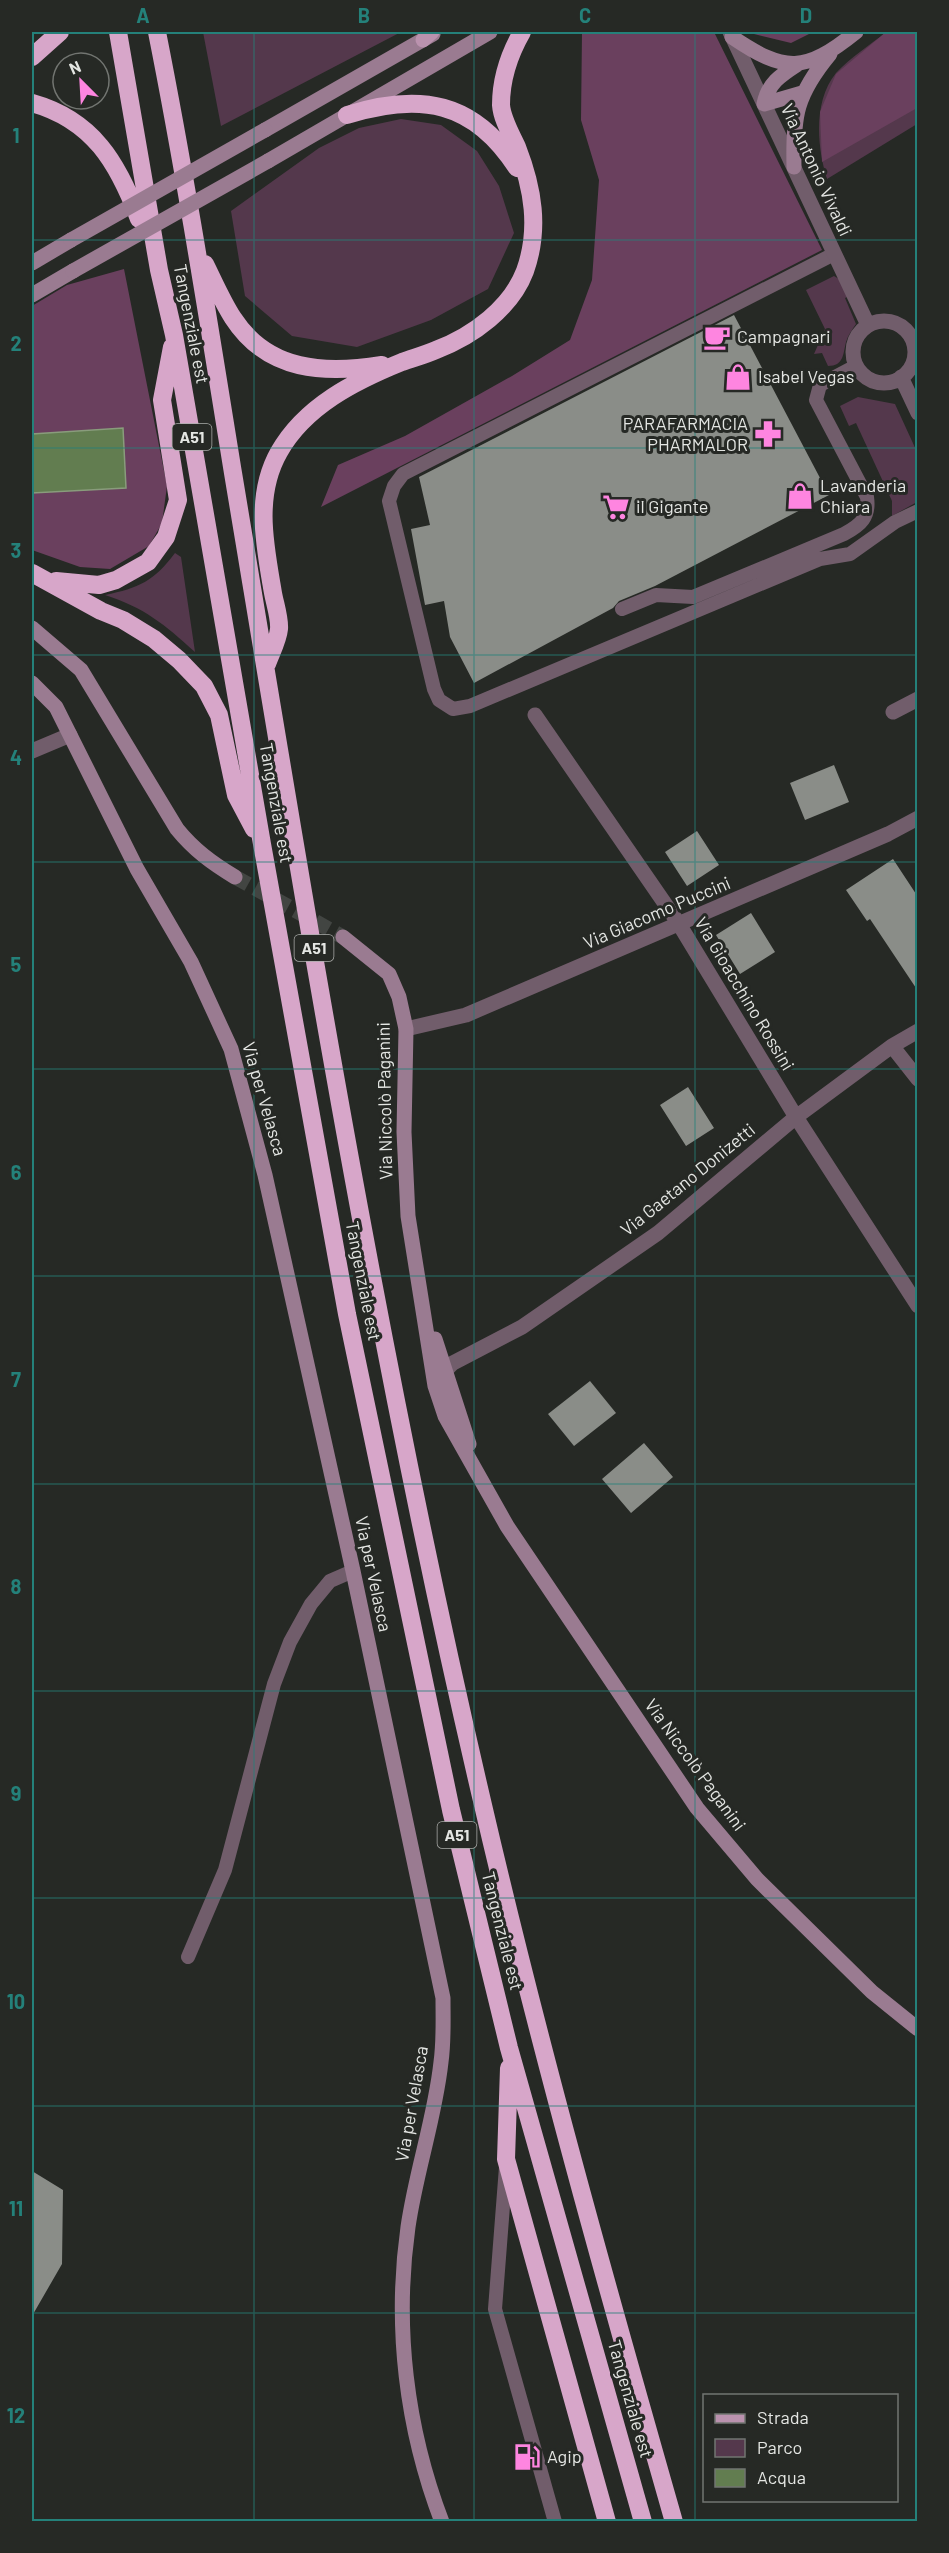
<svg xmlns="http://www.w3.org/2000/svg" width="949" height="2553" viewBox="0 0 949 2553" font-family="Barlow,sans-serif">
<style>
.green{fill:#54384c}
.forest{fill:#6a405e}
.water{fill:#627d50;stroke:#899c7c;stroke-width:1.5}
.building{fill:#8a8d88}
.lines{fill:none;stroke-linecap:round;stroke-linejoin:round}
.secondary-tunnel{stroke:#424542;stroke-width:15;stroke-dasharray:15 8;stroke-linecap:butt}
.lane{stroke:#715d6b;stroke-width:14}
.street{stroke:#715d6b;stroke-width:15}
.secondary{stroke:#9a7b91;stroke-width:15}
.primary{stroke:#ba92ae;stroke-width:15}
.highway{stroke:#d7a6c9;stroke-width:18}
.secondary-bridge{stroke:#9a7b91;stroke-width:15}
.grid{fill:none;stroke:#24817a;stroke-width:1.5;stroke-opacity:0.55}
.labels{text-anchor:middle;stroke-width:6;stroke-linejoin:round;paint-order:stroke}
.shield{fill:#262925;stroke:#abadaa;stroke-width:1.5}
.shield-label{font-size:16px;font-weight:bold;fill:#e4e6e3}
.street-label{font-size:18px;fill:#e4e6e3;stroke:#262925}
.poi-label{font-size:18px;fill:#e4e6e3;stroke:#262925;text-anchor:start}
.neatline{fill:none;stroke:#24817a;stroke-width:2}
.grid-label{font-size:20px;text-anchor:middle;font-weight:bold;fill:#24817a}
</style>
<rect width="100%" height="100%" fill="#262925"/>
<path class="green" d="M203 32H401L221 126Z
M886 32H917V124L827 179C817 147 813 101 836 73 850 58 870 45 886 32Z
M401 119 441 125 477 151 499 186 514 233 488 289 431 320 357 347 292 336 245 296 231 211 319 148 359 128Z
M834 276 842 281 849 296 845 298 856 324C852 330 848 335 846 342 843 354 844 366 828 366L822 353 814 354 825 329 806 290Z
M858 397 895 404 917 452V502L892 516V501L856 423 849 426 840 406Z
M175 553 181 557 195 652C164 624 145 608 105 595 139 588 154 581 175 553Z"/>
<path class="forest" d="M582 32H714L822 250 321 507 338 465 405 436 512 376 570 340 592 280 599 180 581 120Z
M746 32H813L791 43Z
M886 32H917V108L822 162 820 112 836 74Z
M124 269 167 486 162 523 149 546 110 569 80 567 32 550V306L67 285Z"/>
<path class="water" d="M123 428 126 488 32 493V434Z"/>
<path class="building" d="M734 315 829 495 655 586 619 601 613 608 474 683 450 637 444 601 425 605 411 529 430 525 419 477Z
M834 765 849 802 805 820 790 783Z
M697 831 719 865 687 886 665 852Z
M893 859 918 897V991L870 919 867 921 846 890Z
M751 913 775 952 740 974 716 935Z
M688 1087 714 1128 686 1146 660 1105Z
M590 1381 616 1413 574 1446 548 1414Z
M644 1443 673 1477 631 1513 602 1479Z
M32 2171 63 2190 62 2264 32 2316Z"/>
<g class="lines">
<path class="secondary-tunnel" d="M235 877 343 937"/>
<path class="lane" d="M834 254 403 474 394 486 389 501 434 689 439 700 453 709 470 706 820 559 850 554 895 522 918 511
M622 609 656 595 693 597 844 534C861 525 870 517 867 497L816 400 820 385 856 366
M188 1957 225 1870 274 1684 290 1642 311 1604 330 1581 353 1571
M506 2167 495 2309 555 2522"/>
<path class="street" d="M730 32 868 325
M853 352a31 31 0 1 1 62 0a31 31 0 1 1-62 0Z
M901 377 918 413
M893 712 918 699
M535 715 679 924 796 1117 918 1306
M32 751 70 735
M406 1029 466 1015 888 834 918 818
M892 1046 918 1079
M445 1371 453 1363 522 1327 658 1233 796 1117 892 1046 918 1031"/>
<path class="secondary" d="M732 37C785 73 805 73 856 32
M798 64C781 75 768 83 764 104L802 93
M265 130 433 34
M268 161 490 32
M794 167C793 116 796 95 830 54
M32 263 71 240
M32 295 73 271
M32 628 81 670 177 829C194 850 212 863 235 877
M32 683 56 707 137 869 191 962 231 1049 265 1175 353 1571 443 1998C443 2019 444 2041 441 2062 435 2118 416 2171 408 2227 394 2326 406 2428 442 2522
M343 937 389 974 399 997 406 1029 404 1132 408 1216 435 1386 445 1416 507 1526 697 1808 757 1879 872 1992 918 2029
M435 1339 469 1444"/>
<path class="primary" d="M423 40 432 32"/>
<path class="highway" d="M118 32 159 270 174 335 262 844 347 1314 451 1810 509 2048 643 2522
M157 32C186 178 209 325 233 473 275 725 316 978 363 1229 399 1422 438 1614 483 1805 539 2046 606 2284 674 2522
M32 57 60 32
M32 103C93 120 118 163 139 219
M347 115C420 92 474 101 517 168
M205 264C214 282 222 301 233 318 268 372 325 374 382 365
M32 573 101 611 123 620 154 639 179 660 204 686 219 715 236 795 254 829
M56 581 99 585 116 580 148 562 166 537 178 500 162 400 172 347
M267 664C271 653 278 640 279 629 280 619 275 604 273 593 265 546 254 496 279 452 305 406 355 381 402 362 413 358 425 355 436 350 473 336 511 308 525 271 540 229 533 188 517 147 511 134 502 119 501 105 501 79 510 53 522 32
M509 2068 506 2159 607 2522"/>
<path class="secondary-bridge" d="M71 240 265 130
M73 271 268 161"/>
</g>
<path class="grid" d="M254 32V2522M474 32V2522M695 32V2522M32 240H918M32 448H918M32 655H918M32 862H918M32 1069H918M32 1276H918M32 1484H918M32 1691H918M32 1898H918M32 2106H918M32 2313H918"/>
<defs>
<symbol id="cafe-bare" viewBox="-9 -9 18 18"><path d="M-5.5-4.5H6V0H3Q3 3.5 0 3.5H-2.5Q-5.5 3.5-5.5 0ZM3-3.2v2h1.7v-2ZM-6 4.5H4V6H-6Z" fill="#fe85e0" stroke="#262925" stroke-width="2.5" paint-order="stroke"/></symbol>
<symbol id="shop-bare" viewBox="-9 -9 18 18"><path d="M-5-2.5h2.3a2.7 3.5 0 0 1 5.4 0H5L5.5 6h-11ZM-1.5-2.5h3a1.5 2.3 0 0 0-3 0Z" fill="#fe85e0" stroke="#262925" stroke-width="2.5" paint-order="stroke"/></symbol>
<symbol id="pharmacy-bare" viewBox="-9 -9 18 18"><path d="M-2-6h4v4h4v4h-4v4h-4v-4h-4v-4h4Z" fill="#fe85e0" stroke="#262925" stroke-width="2.5" paint-order="stroke"/></symbol>
<symbol id="supermarket-bare" viewBox="-9 -9 18 18"><path d="M-6-5.5h2.5l.6 2H6L4.5 2H-2.5L-4.4-4H-6ZM-1.5 3.2a1.3 1.3 0 1 0 .1 0ZM3 3.2a1.3 1.3 0 1 0 .1 0Z" fill="#fe85e0" stroke="#262925" stroke-width="2.5" paint-order="stroke"/></symbol>
<symbol id="fuel-bare" viewBox="-9 -9 18 18"><path d="M-5.5-6h7V0h2V4h1.3V-2.5L3-4.5l.8-.8L6-3V5H2.5V1h-1V6h-7ZM-4.2-4.7v3.2H.2V-4.7Z" fill="#fe85e0" stroke="#262925" stroke-width="2.5" paint-order="stroke"/></symbol>
</defs>
<g fill-rule="evenodd">
<use href="#cafe-bare" x="698" y="318" width="38" height="38"/>
<use href="#shop-bare" x="719" y="358" width="38" height="38"/>
<use href="#pharmacy-bare" x="749" y="415" width="38" height="38"/>
<use href="#shop-bare" x="781" y="477" width="38" height="38"/>
<use href="#supermarket-bare" x="597" y="488" width="38" height="38"/>
<use href="#fuel-bare" x="508" y="2438" width="38" height="38"/>
</g>
<g class="labels">
<g class="shield">
<rect x="172.5" y="424" width="39" height="26" rx="4.5"/>
<rect x="294.5" y="935" width="39" height="26" rx="4.5"/>
<rect x="437.5" y="1822" width="39" height="26" rx="4.5"/>
</g>
<g class="shield-label">
<text x="192" y="443">A51</text>
<text x="314" y="954">A51</text>
<text x="457" y="1841">A51</text>
</g>
<g class="street-label">
<text transform="translate(816 170) rotate(65)" y="6">Via Antonio Vivaldi</text>
<text transform="translate(191 324) rotate(79)" y="6">Tangenziale est</text>
<text transform="translate(276 803) rotate(80)" y="6">Tangenziale est</text>
<text transform="translate(657 913) rotate(-23)" y="6">Via Giacomo Puccini</text>
<text transform="translate(744 994) rotate(59)" y="6">Via Gioacchino Rossini</text>
<text transform="translate(264 1099) rotate(74)" y="6">Via per Velasca</text>
<text transform="translate(385 1101) rotate(-91)" y="6">Via Niccolò Paganini</text>
<text transform="translate(688 1180) rotate(-39)" y="6">Via Gaetano Donizetti</text>
<text transform="translate(363 1281) rotate(79)" y="6">Tangenziale est</text>
<text transform="translate(373 1574) rotate(78)" y="6">Via per Velasca</text>
<text transform="translate(695 1765) rotate(54)" y="6">Via Niccolò Paganini</text>
<text transform="translate(502 1931) rotate(76)" y="6">Tangenziale est</text>
<text transform="translate(412 2104) rotate(-80)" y="6">Via per Velasca</text>
<text transform="translate(630 2399) rotate(74)" y="6">Tangenziale est</text>
</g>
<g class="poi-label">
<text x="737" y="343">Campagnari</text>
<text x="758" y="383">Isabel Vegas</text>
<text x="748" y="430" text-anchor="end">PARAFARMACIA<tspan x="748" dy="21">PHARMALOR</tspan></text>
<text x="820" y="492">Lavanderia<tspan x="820" dy="21">Chiara</tspan></text>
<text x="636" y="513">il Gigante</text>
<text x="547" y="2463">Agip</text>
</g>
</g>
<rect width="949" height="2553" fill="none" stroke="#262925" stroke-width="66"/>
<rect x="703" y="2394" width="195" height="108" fill="#262925" stroke="#727571" stroke-width="1.5"/>
<rect x="715" y="2414" width="30" height="9" fill="#ba92ae" stroke="#727571" stroke-width="1.5"/>
<text x="757" y="2424" font-size="18" fill="#e4e6e3">Strada</text>
<rect x="715" y="2439" width="30" height="18" fill="#54384c" stroke="#727571" stroke-width="1.5"/>
<text x="757" y="2454" font-size="18" fill="#e4e6e3">Parco</text>
<rect x="715" y="2469" width="30" height="18" fill="#627d50" stroke="#727571" stroke-width="1.5"/>
<text x="757" y="2484" font-size="18" fill="#e4e6e3">Acqua</text>
<g transform="translate(81 81) rotate(336)"><circle r="28" fill="#262925" stroke="#727571" stroke-width="1.5"/>
<path d="M0-4.5L10 22L0 15L-10 22Z" fill="#fe85e0"/>
<text y="-9" font-size="16" font-weight="bold" text-anchor="middle" fill="#e4e6e3">N</text>
</g>
<rect x="33" y="33" width="883" height="2487" class="neatline"/>
<g class="grid-label">
<text x="143" y="23">A</text>
<text x="364" y="23">B</text>
<text x="585" y="23">C</text>
<text x="806" y="23">D</text>
<text x="16" y="143">1</text>
<text x="16" y="351">2</text>
<text x="16" y="558">3</text>
<text x="16" y="765">4</text>
<text x="16" y="972">5</text>
<text x="16" y="1180">6</text>
<text x="16" y="1387">7</text>
<text x="16" y="1594">8</text>
<text x="16" y="1801">9</text>
<text x="16" y="2009">10</text>
<text x="16" y="2216">11</text>
<text x="16" y="2423">12</text>
</g>
</svg>
